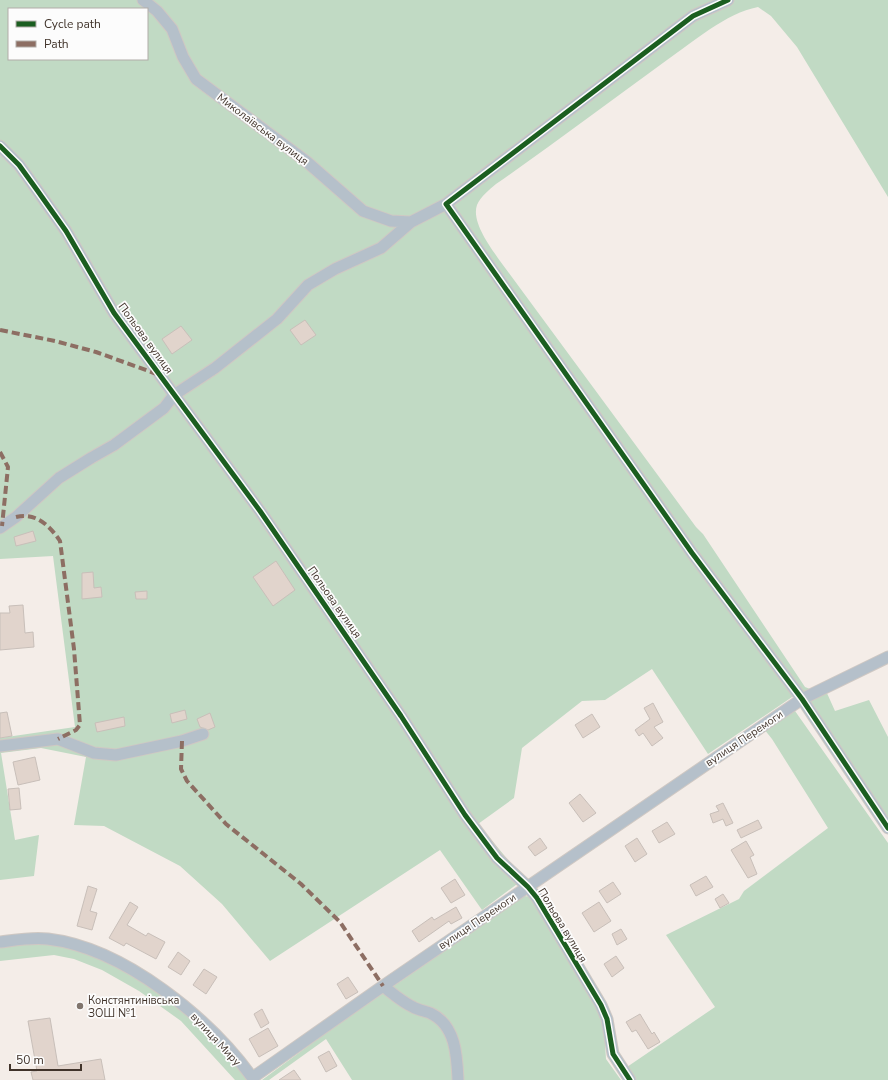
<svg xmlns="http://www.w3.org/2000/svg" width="888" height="1080" viewBox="0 0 888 1080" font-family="'Nunito Sans',sans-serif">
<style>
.green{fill:#c1dac4;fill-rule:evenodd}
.building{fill:#e1d4cc;stroke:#c8bfb9}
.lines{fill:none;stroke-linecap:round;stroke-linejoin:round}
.street-casing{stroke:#cfc8c3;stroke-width:13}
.street{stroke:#b5c0ca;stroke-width:11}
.quiet{stroke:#8d6e63;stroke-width:4;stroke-dasharray:8 4;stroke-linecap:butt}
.cycleway-casing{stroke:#fcfcfc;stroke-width:8}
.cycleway{stroke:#1b5e20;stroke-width:5}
.poi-dot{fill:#80756d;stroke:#fcfcfc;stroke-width:1.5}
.labels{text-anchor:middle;stroke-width:3.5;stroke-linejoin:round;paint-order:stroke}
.street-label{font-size:11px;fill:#41342b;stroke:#fcfcfc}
.poi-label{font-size:11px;fill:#41342b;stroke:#fcfcfc;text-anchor:start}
</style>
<rect width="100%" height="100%" fill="#f4ede8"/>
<path class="green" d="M0 0H888V197L797 47 771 16 758 7C726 13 693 42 667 60 610 101 554 144 496 184 489 190 481 196 477 205 471 222 491 248 500 261L696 527 703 534 805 687 810 689 888 652 826 691 835 711 869 700 888 737V825L795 695 708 754 652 669 605 700 582 701 522 748 514 798 478 824 524 879 482 910 440 850 270 961 222 904 180 866 104 826 74 825 86 757 41 748 1 753 15 840 39 835 34 876 0 880V738L75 727 53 556 0 559ZM9 9H147V59H9Z
M795 711 888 843V1080H634L627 1067 715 1007 666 935 739 899 744 891 828 828 772 739 764 729Z
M524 896 533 897 595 1003 608 1035 605 1044 606 1059 621 1080H352L326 1039 269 1080H262L330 1030Z
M9 944H59L101 958 116 967 165 996 193 1019 221 1047 248 1080H235L181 1021 139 991 102 970 74 959 54 955 0 961V946Z"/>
<path class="building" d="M305 320 316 335 301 345 290 330Z
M181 326 192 340 172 354 162 339Z
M33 531 36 541 16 546 14 537Z
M276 561 295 590 273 606 253 577Z
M93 572 94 588 101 587 102 597 82 599V573Z
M147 591V599H136L135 592Z
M23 605 25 633 33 632 34 647 0 650V613H10L9 606Z
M653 703 663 722 654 727 663 738 652 746 643 733 639 736 635 730 650 719 644 708Z
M185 710 187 719 172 723 170 714Z
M7 712 12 736 0 738V713Z
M210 713 215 727 208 730 200 727 197 719Z
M592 714 600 727 583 738 575 725Z
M124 717 125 726 97 732 95 723Z
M35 757 40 780 18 785 13 762Z
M19 788 21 809 10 810 8 789Z
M580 794 596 813 583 822 569 803Z
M723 803 733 823 726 826 723 819 713 823 710 814 719 811 716 806Z
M758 820 762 828 741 838 737 830Z
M667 822 675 834 659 843 652 831Z
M540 838 547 848 535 856 528 847Z
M637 838 647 854 635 862 625 846Z
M746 841 754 855 750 857 757 874 748 878 731 850Z
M706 876 713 887 696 896 690 885Z
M455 879 465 895 451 903 441 888Z
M613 882 621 894 607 903 599 891Z
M88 886 97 889 90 911 97 913 92 930 77 926Z
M723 894 729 903 720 908 715 899Z
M130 902 138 907 127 925 146 936 148 933 165 942 156 959 126 943 124 946 109 938Z
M599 902 611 921 594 932 582 913Z
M456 907 462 918 451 924 449 921 419 942 412 931 432 917 434 920Z
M621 929 627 939 617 945 612 934Z
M178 952 190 961 181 975 168 967Z
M616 956 624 968 612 977 604 964Z
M204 969 217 977 206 994 193 985Z
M348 977 358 992 346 999 337 984Z
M262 1009 269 1023 261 1028 254 1014Z
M640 1014 652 1034 654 1032 660 1042 648 1049 636 1030 632 1032 626 1022Z
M50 1018 58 1066 101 1059 105 1080H33L31 1072 37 1071 28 1021Z
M268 1028 278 1046 259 1057 249 1039Z
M329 1051 337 1066 326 1072 318 1057Z
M294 1070 301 1080H279Z"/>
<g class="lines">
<defs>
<path id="street" d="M143 0 157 11 172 29 183 57 196 79 307 162 363 211 391 221 411 222
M728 0 693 16 446 204 692 553 802 699 888 828
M0 146 19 165 37 190 66 231 114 313 260 511 401 716 465 815 497 858 528 887 537 898 601 1005 607 1019 613 1054 630 1080
M0 528 16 517 59 478 91 458 114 445 164 408 174 395 215 368 277 319 308 285 335 269 381 248 411 222 446 204
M0 746 58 739 94 753 116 755 182 741 203 734
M0 942C16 940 32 937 48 939 124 948 211 1019 254 1080
M383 986C392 993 402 1002 413 1007 418 1010 425 1011 430 1013 456 1025 457 1056 458 1080
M252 1078 383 986 802 699 888 657"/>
</defs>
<use href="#street" class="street-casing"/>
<use href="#street" class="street"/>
<path class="quiet" d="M0 330 55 341 96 352 157 374
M0 452 8 467 2 526
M16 517C36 512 50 526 60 541L74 649 80 725 76 730 58 739
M182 741 181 769 187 781 226 824 301 884 340 922 383 986"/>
<defs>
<path id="cycleway" d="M728 0 693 16 446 204 692 553 802 699 888 828
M0 146 19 165 37 190 66 231 114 313 260 511 401 716 465 815 497 858 528 887 537 898 601 1005 607 1019 613 1054 630 1080"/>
</defs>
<use href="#cycleway" class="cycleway-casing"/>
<use href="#cycleway" class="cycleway"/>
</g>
<circle class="poi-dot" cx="80" cy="1006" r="4"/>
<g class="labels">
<g class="street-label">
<text transform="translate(263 129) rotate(37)" y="4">Миколаївська вулиця</text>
<text transform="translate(146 338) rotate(54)" y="4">Польова вулиця</text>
<text transform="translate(335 602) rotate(55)" y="4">Польова вулиця</text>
<text transform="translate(744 738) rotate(-34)" y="4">вулиця Перемоги</text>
<text transform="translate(477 921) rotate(-34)" y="4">вулиця Перемоги</text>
<text transform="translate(563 925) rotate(59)" y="4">Польова вулиця</text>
<text transform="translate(216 1039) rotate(47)" y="4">вулиця Миру</text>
</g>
<g class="poi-label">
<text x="88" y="1004">Констянтинівська<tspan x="88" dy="13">ЗОШ №1</tspan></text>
</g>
</g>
<rect x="8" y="8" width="140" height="52" fill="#fcfcfc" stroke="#b1aca8"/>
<rect x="16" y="21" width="20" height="6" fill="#1b5e20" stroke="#b1aca8"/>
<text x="44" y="28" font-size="12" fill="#41342b">Cycle path</text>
<rect x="16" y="41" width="20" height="6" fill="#8d6e63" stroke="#b1aca8"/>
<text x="44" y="48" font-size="12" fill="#41342b">Path</text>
<path d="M10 1064v6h71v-6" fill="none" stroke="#41342b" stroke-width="2"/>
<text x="16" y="1064" font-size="12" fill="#41342b" stroke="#fcfcfc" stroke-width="3" paint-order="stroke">50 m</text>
</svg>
